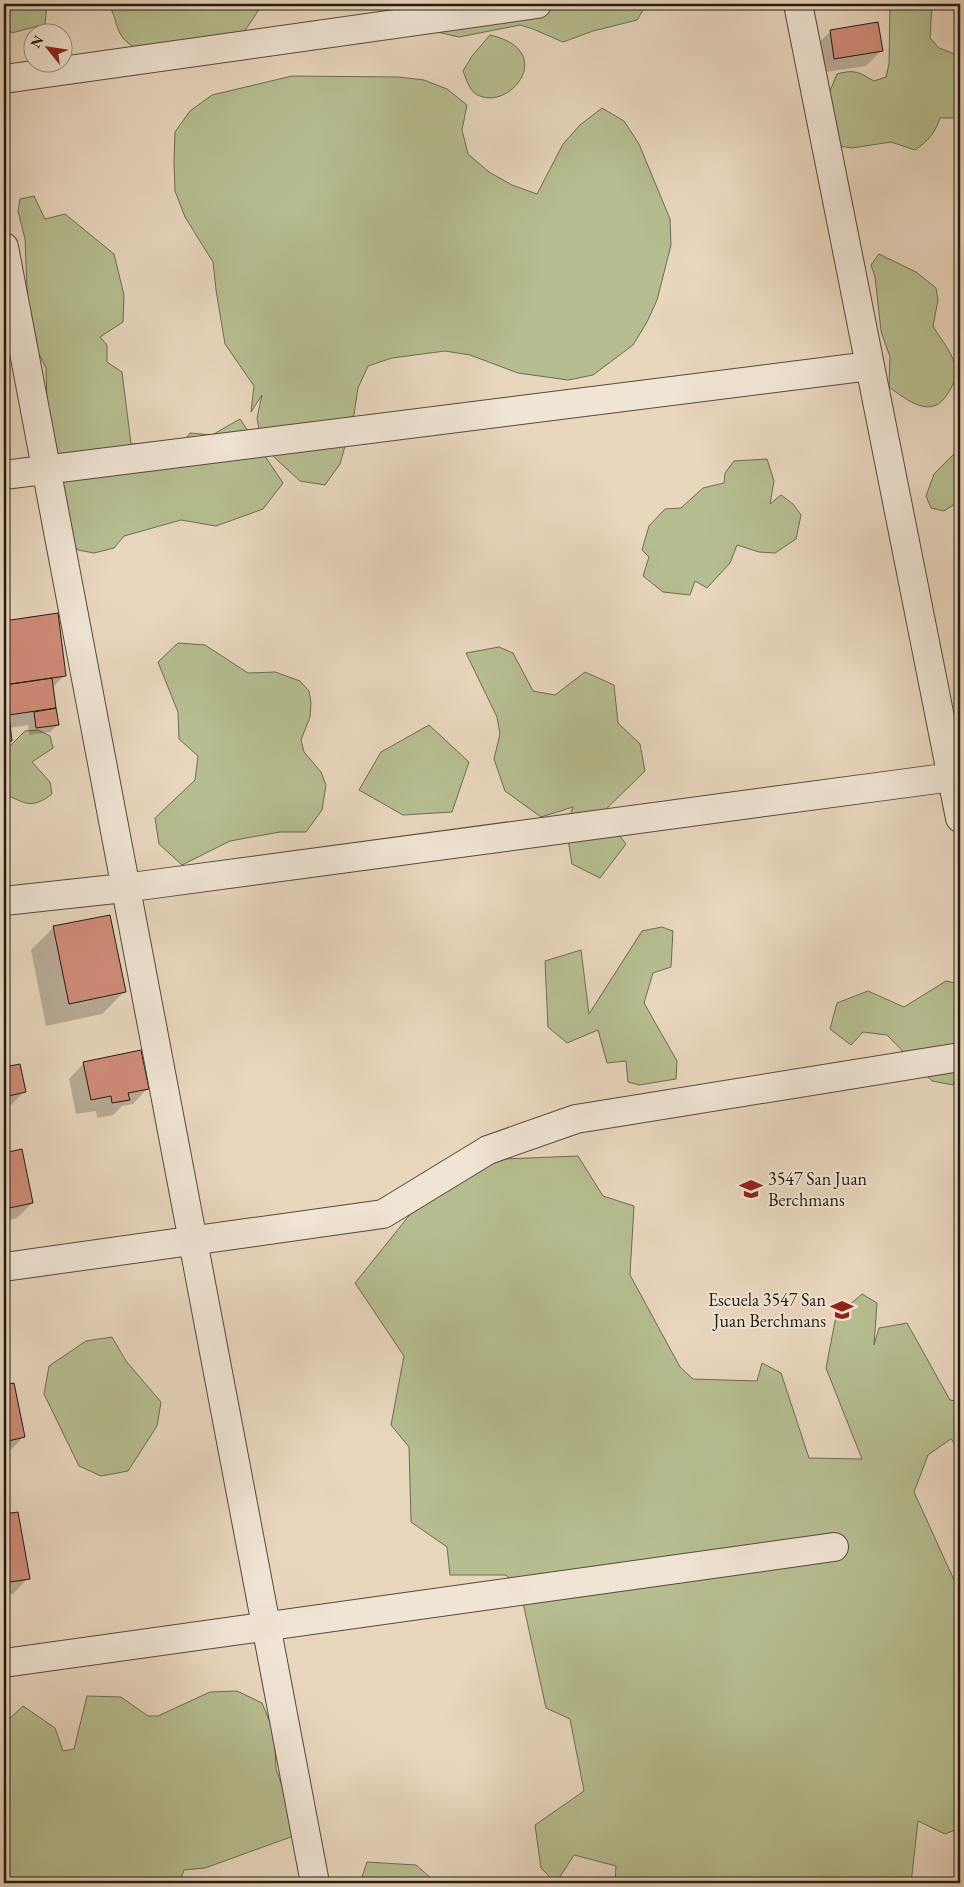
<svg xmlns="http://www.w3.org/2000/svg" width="964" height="1887" viewBox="0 0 964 1887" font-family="'EB Garamond',serif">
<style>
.green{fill:#b6bd90;stroke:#6d6c51}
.shadow{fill:#0003}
.building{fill:#d08c79;stroke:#241a12}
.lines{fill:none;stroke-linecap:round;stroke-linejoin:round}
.minor-casing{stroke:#55493d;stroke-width:30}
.minor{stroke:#f0e4d4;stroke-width:28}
.labels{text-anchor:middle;stroke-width:4;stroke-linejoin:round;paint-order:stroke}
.poi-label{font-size:18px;fill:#241a12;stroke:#f0e4d4;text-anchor:start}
</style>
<rect width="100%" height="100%" fill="#e8d6bd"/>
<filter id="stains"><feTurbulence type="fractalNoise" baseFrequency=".004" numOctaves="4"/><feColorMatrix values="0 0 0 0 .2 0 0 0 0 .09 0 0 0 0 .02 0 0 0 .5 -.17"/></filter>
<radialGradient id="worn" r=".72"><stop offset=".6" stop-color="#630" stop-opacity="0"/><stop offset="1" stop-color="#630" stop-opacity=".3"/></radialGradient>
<path class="green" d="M4 4H47L45 24 12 33 4 24Z
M108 4H259L258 11 244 32 147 55C139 50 126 44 121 35 115 25 115 13 108 4Z
M403 4H647L637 20 593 31 563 42 533 29 520 25 459 37 424 29Z
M890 4H932L930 38 939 48 960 56V118H940C935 133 928 141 915 150L891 142 852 148 839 146 827 98 837 74C855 69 858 72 874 81L886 77 889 64Z
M490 35C560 51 508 114 476 94 469 90 466 78 463 71L472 56Z
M292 76 398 77 424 80 447 89 467 105 462 130 468 154 489 172 512 185 537 194 563 144 580 125 602 108 624 121 639 144 670 219 671 245 657 300 647 322 633 345 593 375 568 380 518 373 470 355 445 351 392 358 368 366 358 388 354 414 340 464 325 485 300 481 262 446 257 418 262 395 251 412 254 386 225 344 216 290 213 262 185 217 175 191 174 162 175 132 190 111 212 95Z
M34 196 45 219 65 214 114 254 124 295 123 322 100 337 107 345V362L122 372 131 444 184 441 190 433 212 435 240 419 283 483 263 509 216 526 181 520 124 536 114 548 94 553 78 550 62 530V460L48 436 46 368 29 334 25 239 18 211 20 199Z
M879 254 916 272 936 288 938 300 933 326C941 340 955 355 956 371 957 378 952 387 948 393 932 421 907 400 889 387L890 357 881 331 875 277 871 265Z
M955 453 960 454V481L955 504 944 511 931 508 926 496 934 474Z
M767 459 774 481 770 504 781 495 793 504 801 515 796 539 775 553 759 552 737 545 730 563 707 588 695 581 690 595 663 592 643 576 649 557 642 550 649 526 665 509 681 508 703 488 724 483 725 473 734 461Z
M178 643 205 645 248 673 275 672 300 681 309 691 311 703 310 717 301 740 304 752 321 772 326 785 322 810 306 832H280L230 841 182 865 159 844 155 818 195 780 198 756 179 739 178 712 158 662Z
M499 647 513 653 533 691 555 695 585 672 614 685 618 723 640 744 645 771 599 816H605L626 844 600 878 572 864 566 827 573 807 541 817 505 791 494 759 500 734 497 717 466 653Z
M429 725 469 762 452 812 403 815 359 790 381 752Z
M38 730 50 736 53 748 32 762 50 782 52 794C31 810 26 803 4 794V751L6 750 25 731Z
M662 927 673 931 671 967 653 973 644 1003 677 1061 676 1079 639 1085 628 1082 626 1061 607 1063 598 1030 567 1043 548 1027 545 961 581 950 589 1014 642 931Z
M946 981 960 984V1061L953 1085 932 1081 887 1035 863 1032 851 1045 830 1029 837 1003 868 991 904 1007Z
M578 1156 603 1196 634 1206 630 1275 680 1367 693 1379 757 1381 762 1363 781 1373 809 1458 862 1459 826 1368 836 1316 862 1294 877 1303 874 1345 879 1328 907 1323 950 1400 960 1402V1450L951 1439 928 1455 914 1492 954 1580 960 1584V1828L945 1834 918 1821 911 1883H615L616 1866 574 1855 556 1883 541 1868 535 1825 584 1791 570 1719 546 1708 520 1589 506 1575H450L447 1547 411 1522 409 1447 391 1425 404 1356 355 1283 453 1161Z
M112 1337 126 1361 161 1402 157 1426 128 1471 101 1476 79 1466 44 1394 49 1366 86 1341Z
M237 1691 262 1703 274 1732 276 1769 299 1834 205 1868 184 1870 179 1883H4V1724L23 1706 55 1728 63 1751 74 1749 87 1696 121 1697 148 1716H158L210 1692Z
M367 1862 416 1865 431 1878 429 1883H360Z"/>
<path class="shadow" d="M831 31 881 51 866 66 819 73 815 46Z
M57 615 65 675 52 688 58 725 50 732 29 735 28 725 9 728 10 741 4 747V622Z
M54 927 124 992 102 1014 46 1026 31 950Z
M84 1063 148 1088 133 1104 122 1106 113 1115 97 1118 96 1111 76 1114 69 1079Z
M19 1065 25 1091 9 1107 4 1108V1069Z
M21 1151 32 1203 17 1218 4 1221V1154Z
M13 1384 24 1436 9 1452 4 1453V1387Z
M17 1513 28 1578 13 1594 4 1595V1516Z"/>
<path class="building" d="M878 22 883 51 834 59 830 30Z
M58 613 66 676 4 685V621Z
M52 678 56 708 9 715 12 741 4 742V683V685Z
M56 708 59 725 36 728 34 712Z
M110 915 126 992 69 1004 53 926Z
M141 1050 149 1089 128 1093 130 1100 112 1103 111 1096 91 1100 83 1062Z
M20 1064 26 1092 4 1097V1067Z
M22 1149 33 1203 4 1209V1153Z
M14 1383 25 1437 4 1442V1385Z
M18 1512 30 1579 10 1582 8 1575H4V1514Z"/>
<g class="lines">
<defs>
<path id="minor" d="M798 4 960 818
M4 79 537 4
M4 247 315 1883
M4 475 870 366
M4 901 124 888 952 777
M4 1267 383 1214 488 1150 576 1119 960 1057
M4 1663 834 1547"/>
</defs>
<use href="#minor" class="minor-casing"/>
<use href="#minor" class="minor"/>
</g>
<defs>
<symbol id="school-bare" viewBox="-9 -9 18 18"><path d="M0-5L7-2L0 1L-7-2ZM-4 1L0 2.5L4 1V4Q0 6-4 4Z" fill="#8f2418" stroke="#f0e4d4" stroke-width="2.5" paint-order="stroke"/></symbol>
</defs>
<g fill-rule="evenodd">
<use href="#school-bare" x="735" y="1173" width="32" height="32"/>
<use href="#school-bare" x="826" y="1294" width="32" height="32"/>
</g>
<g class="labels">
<g class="poi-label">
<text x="768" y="1185">3547 San Juan<tspan x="768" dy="21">Berchmans</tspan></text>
<text x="826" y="1306" text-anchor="end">Escuela 3547 San<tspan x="826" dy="21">Juan Berchmans</tspan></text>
</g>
</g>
<rect width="964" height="1887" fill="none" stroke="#e8d6bd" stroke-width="20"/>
<rect x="5" y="5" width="954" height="1877" fill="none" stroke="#241a12" stroke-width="2.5"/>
<rect x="10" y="10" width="944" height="1867" fill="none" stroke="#241a12"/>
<g transform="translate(48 48) rotate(300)"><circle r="24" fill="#f0e4d4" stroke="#9e9386"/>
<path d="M0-4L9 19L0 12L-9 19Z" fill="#8f2418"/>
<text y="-8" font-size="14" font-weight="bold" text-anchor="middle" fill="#241a12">N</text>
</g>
<rect width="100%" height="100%" filter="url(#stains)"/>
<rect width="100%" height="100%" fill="url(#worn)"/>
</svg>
